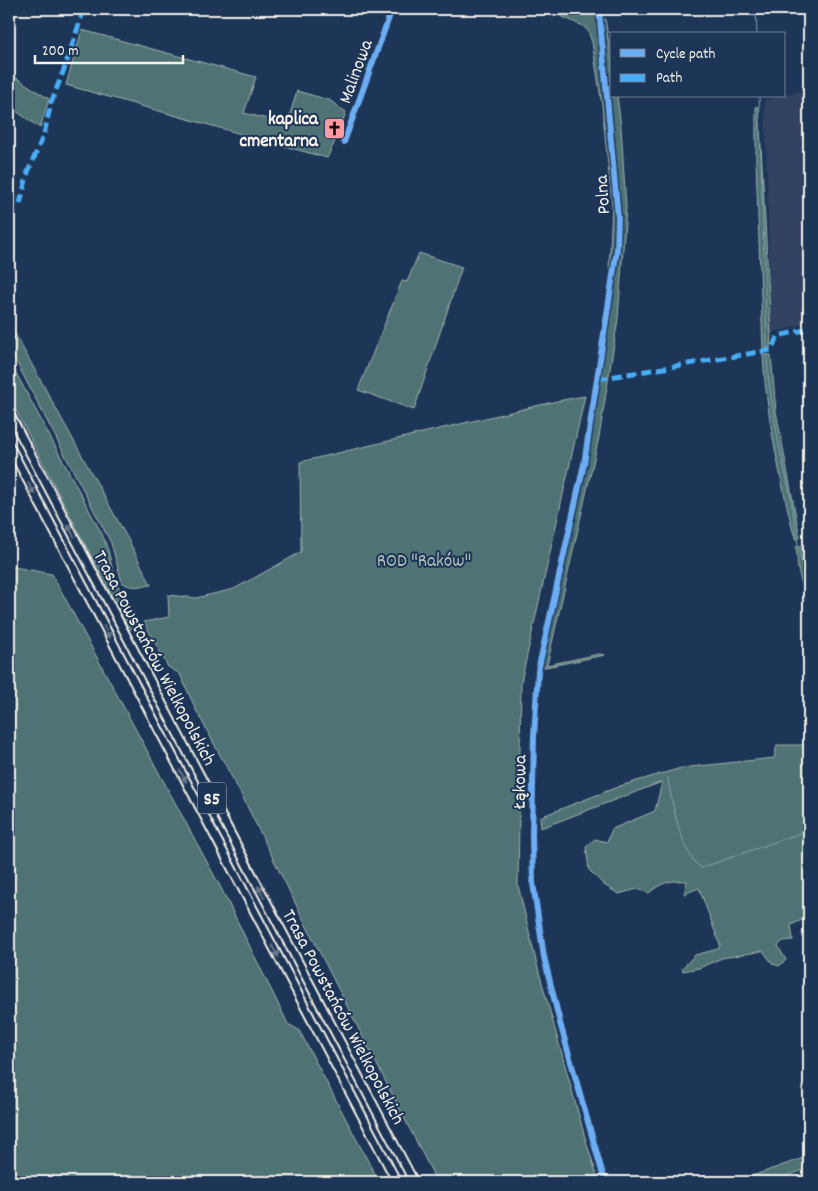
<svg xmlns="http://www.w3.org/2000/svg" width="818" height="1191" viewBox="0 0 818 1191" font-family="Dekko,sans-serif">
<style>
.built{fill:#334364}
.green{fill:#4f7374;stroke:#a2b2ae}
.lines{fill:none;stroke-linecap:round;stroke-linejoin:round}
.stream{stroke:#89a1b0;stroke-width:1}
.street-casing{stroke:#f4f1e8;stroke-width:8}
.highway-casing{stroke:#f4f1e8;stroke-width:11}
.street{stroke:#1d3557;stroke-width:4}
.highway{stroke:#1d3557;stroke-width:7}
.quiet{stroke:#49aef6;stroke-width:5;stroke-dasharray:10 5;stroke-linecap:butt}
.cycleway-casing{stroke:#1d3557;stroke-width:9}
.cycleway{stroke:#6dadf4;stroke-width:6}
.oneway{fill:#68778a}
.labels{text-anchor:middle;stroke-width:4;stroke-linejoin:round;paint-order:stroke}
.shield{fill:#1d3557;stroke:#b4b9bc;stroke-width:1}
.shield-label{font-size:18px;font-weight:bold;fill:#f4f1e8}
.street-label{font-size:19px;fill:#f4f1e8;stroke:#1d3557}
.poi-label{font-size:19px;font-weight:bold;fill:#f4f1e8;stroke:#1d3557;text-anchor:end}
.park-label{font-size:19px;fill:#b2bfba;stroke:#1d3557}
</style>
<rect width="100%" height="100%" fill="#1d3557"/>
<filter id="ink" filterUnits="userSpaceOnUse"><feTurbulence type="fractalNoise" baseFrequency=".02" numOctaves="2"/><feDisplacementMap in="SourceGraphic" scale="10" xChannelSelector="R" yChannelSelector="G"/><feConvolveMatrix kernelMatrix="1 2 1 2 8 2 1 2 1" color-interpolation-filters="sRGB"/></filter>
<g filter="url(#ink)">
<path class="built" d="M809 89V323L771 333 765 100Z"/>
<path class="green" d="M545 9H595L616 220 612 272 609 271 612 206 602 105 592 42 588 31 583 26Z
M605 18 612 63V96H617L621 127 626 207 618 319 599 437 547 665 599 654 605 655 546 667H542L584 473 602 374 620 244 619 197 602 20Z
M82 30 256 77 244 113 287 124 297 91 329 100 346 112 337 137 327 158 66 85Z
M9 73 49 99 40 128 9 106Z
M756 106 759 108 771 333 770 349 763 350 756 160Z
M419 253 462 267 414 410 358 390 402 281 407 282Z
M9 323 130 543 151 585C140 586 130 589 122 582L111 543 9 348Z
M763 355H771L776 411 800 538 796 540 792 528C779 471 766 414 763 355Z
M9 360 102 534 108 550 115 580 139 625 129 630 9 397Z
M585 396 521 682 518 885 536 961 586 1141 599 1182H437L324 961 243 798 196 710 180 674 168 667 144 622 169 617 168 595 196 598 234 589 301 552 300 462 557 401Z
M801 545 809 577V608L808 609 798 569 796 547Z
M9 566 52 574 221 888 288 1024 299 1030 379 1182H9Z
M777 745H804L809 757V922L804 919 791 925 793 940 783 941 778 946 786 960 779 966 773 964 763 951 722 958 699 968 683 971 682 968 695 955 718 949 720 945 699 888 684 894 687 881C671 880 662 882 649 893L637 889 619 894 604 885 589 870 586 847 595 839 607 842 612 829 655 811 662 782 541 828 540 817 620 786 681 768 774 758Z
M809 1156V1168L771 1182H735Z"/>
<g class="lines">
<path class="stream" d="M756 9 757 34
M759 96 767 349
M767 354 768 376 778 440 790 493 799 551 809 592
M668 778C671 801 682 855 701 868L809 830
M809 1066V1067"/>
<defs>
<path id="street" d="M599 9 618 218 617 249 584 464 538 671 534 736 532 835 533 883 544 957 560 1023 605 1182
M344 142 392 9"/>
<path id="highway" d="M9 413 414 1182
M9 445 397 1182"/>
</defs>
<use href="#street" class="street-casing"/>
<use href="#highway" class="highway-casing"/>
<use href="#street" class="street"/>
<use href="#highway" class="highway"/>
<path class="quiet" d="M20 204 28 172 44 134 51 103 65 67 84 9
M598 379 771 350 778 336 809 329"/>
<defs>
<path id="cycleway" d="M599 9 618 218 617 249 584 464 538 671 534 736 532 835 533 883 544 957 560 1023 605 1182
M344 142 392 9"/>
</defs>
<use href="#cycleway" class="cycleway-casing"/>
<use href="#cycleway" class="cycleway"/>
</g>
<defs><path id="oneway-solid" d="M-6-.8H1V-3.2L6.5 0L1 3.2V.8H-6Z" transform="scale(1.25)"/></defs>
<g class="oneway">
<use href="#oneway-solid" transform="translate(31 488) rotate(62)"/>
<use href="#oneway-solid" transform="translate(71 531) rotate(-118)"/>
<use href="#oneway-solid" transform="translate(107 632) rotate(62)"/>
<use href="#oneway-solid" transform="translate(183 776) rotate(62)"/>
<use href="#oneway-solid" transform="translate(261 892) rotate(-118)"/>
<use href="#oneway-solid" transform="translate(275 951) rotate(62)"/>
</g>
</g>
<defs>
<symbol id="church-square" viewBox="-11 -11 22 22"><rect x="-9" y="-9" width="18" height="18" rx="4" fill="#ff9aa2" stroke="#1d3557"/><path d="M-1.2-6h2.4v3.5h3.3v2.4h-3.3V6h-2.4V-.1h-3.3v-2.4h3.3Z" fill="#111"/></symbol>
</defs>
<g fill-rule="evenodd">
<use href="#church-square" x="322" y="116" width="25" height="25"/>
</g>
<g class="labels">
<rect class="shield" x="198" y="782.5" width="28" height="31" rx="4"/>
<g class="shield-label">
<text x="212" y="804">S5</text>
</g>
<g class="street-label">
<text transform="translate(354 71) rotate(-70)" y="7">Malinowa</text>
<text transform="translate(601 195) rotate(-94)" y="7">Polna</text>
<text transform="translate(156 657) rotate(62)" y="7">Trasa Powstańców Wielkopolskich</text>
<text transform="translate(518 782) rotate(-89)" y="7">Łąkowa</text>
<text transform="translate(345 1016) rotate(62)" y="7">Trasa Powstańców Wielkopolskich</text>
</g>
<g class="poi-label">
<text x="318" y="124">kaplica<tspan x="318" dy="22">cmentarna</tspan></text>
</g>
<g class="park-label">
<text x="424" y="566">ROD "Raków"</text>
</g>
</g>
<rect width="818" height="1191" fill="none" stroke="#1d3557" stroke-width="30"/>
<rect x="15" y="15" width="788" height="1161" fill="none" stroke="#f4f1e8" stroke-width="2" filter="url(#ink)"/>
<rect x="610" y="32" width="175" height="65" fill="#1d3557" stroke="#738091"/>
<rect x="620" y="49" width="25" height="8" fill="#6dadf4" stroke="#738091"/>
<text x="656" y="58" font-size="15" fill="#f4f1e8">Cycle path</text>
<rect x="620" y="74" width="25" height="8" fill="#49aef6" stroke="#738091"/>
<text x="656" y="82" font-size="15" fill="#f4f1e8">Path</text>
<path d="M35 55v8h148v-8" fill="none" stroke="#f4f1e8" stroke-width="2.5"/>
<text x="42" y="55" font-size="15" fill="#f4f1e8" stroke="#1d3557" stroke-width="4" paint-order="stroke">200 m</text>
</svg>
